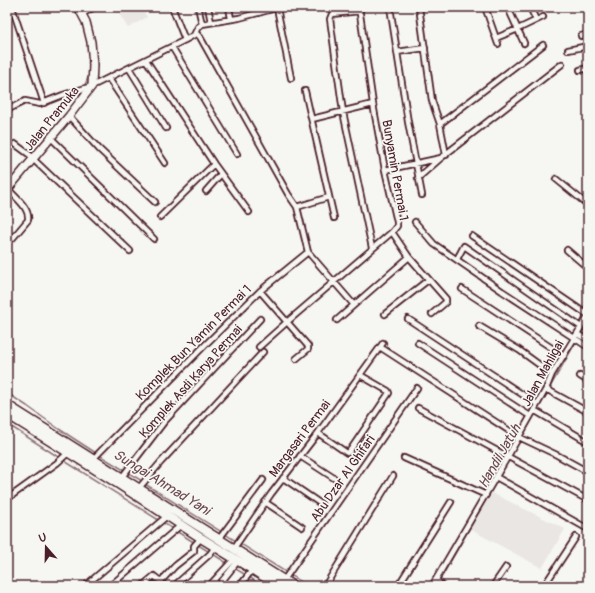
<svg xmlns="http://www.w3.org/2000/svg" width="595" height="593" viewBox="0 0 595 593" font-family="Pangolin,sans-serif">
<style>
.built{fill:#e9e6e3}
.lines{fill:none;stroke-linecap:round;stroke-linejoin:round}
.stream{stroke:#8e747a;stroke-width:1.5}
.street-casing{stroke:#4a1f2b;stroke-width:8}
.primary-casing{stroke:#4a1f2b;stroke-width:10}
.highway-casing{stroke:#4a1f2b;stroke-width:11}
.street{stroke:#f6f6f2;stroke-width:4.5}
.primary{stroke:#f6f6f2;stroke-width:7}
.highway{stroke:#f6f6f2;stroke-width:8}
.labels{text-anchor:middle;stroke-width:3.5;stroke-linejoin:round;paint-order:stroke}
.street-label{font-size:13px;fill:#4a1f2b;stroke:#f6f6f2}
.water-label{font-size:14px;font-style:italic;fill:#6c4a52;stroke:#f6f6f2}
</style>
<rect width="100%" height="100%" fill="#f6f6f2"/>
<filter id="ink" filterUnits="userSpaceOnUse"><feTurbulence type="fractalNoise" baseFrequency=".025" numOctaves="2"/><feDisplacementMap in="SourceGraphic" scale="8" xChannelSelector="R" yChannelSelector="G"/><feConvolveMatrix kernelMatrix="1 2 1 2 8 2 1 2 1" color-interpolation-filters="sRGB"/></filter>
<g filter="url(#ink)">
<path class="built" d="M115 7H141L147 17 128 28Z
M490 492 565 529 542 568 468 528Z"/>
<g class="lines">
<path class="stream" d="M96 81 139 60
M84 87 89 75
M581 334 588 322
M7 393 27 406 59 429 96 453
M7 424 60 458
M522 436 576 342
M99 455 142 481
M63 460 173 529
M145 484 308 586
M176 531 227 563
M234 568 246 575
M249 577 263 586
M440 580 520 440
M436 586 437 585"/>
<defs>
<path id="street" d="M12 7 44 103
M172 7 185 40
M198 7 202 24
M208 7 211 22
M229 7 231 19
M258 7 259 13
M390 7 408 122 422 195
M419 7 432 101 440 124 446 155
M485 7 498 44
M530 7 536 20
M277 8 291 78
M509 10 524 43
M360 11 332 14 330 19 343 112 372 248
M82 14 94 7
M196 33 200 37 288 194 297 207
M581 36 588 34
M496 38 518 29 543 17
M172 47 237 154
M568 50 588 46
M397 52 425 48
M146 60 214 164 249 212
M129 68 166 128
M580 70 588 68
M109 79 165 163
M305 91 334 218
M7 110 25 101 40 104 63 95 92 86 185 40 194 35 198 27 202 24 239 18 280 7
M69 116 99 149 155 202
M312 119 373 104
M440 124 543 45
M51 138 154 239
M15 144 34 158
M33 159 130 251
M385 170 441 158
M7 176 13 183
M418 178 442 157 562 64
M556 179 588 205
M8 189C15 197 30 208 28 220L12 239
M206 191 221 174
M160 217 214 164
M415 222 434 244 502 291 588 347
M392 232 409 257 446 299V302L432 314
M472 236 588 315
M567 250 588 268
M308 252 354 305 409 257
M457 259 464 246 581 327
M462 289 564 356
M260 291 308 346V349L296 359
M385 314 428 280
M408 319 537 404
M337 320 354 305
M479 326 519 350 552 374
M577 334 588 340
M418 343 530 416
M259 347 287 322 392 232 397 226V222L385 170 373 104 359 7
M380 347 519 437 557 455 588 472
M580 376 588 381
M546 389 588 412
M418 408 588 500
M534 410 588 442
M318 433 347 453 349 452 389 393 388 391 360 375
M300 456 337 480
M404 458 486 495
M93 459 206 344 260 291 308 252 297 207 329 197
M122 477 164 422 260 319
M496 477 588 529
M283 478 321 504
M139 488 161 462 263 352
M7 499 57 463 69 452
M265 502 302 527
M219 539 263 480
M234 548 271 494 318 433 383 343
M284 580 417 388
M436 580 443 586
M85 586 167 516
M110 586 181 525
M142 586 154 576 159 580H162L175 566 194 551V546L201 538
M174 586 210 554 215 547
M196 586 201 584 205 586
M209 586 234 559
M218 586 238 561
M240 586 252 570
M325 586 393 476
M398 586 451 502
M432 586 508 456 546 389 552 374 588 316
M493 586 506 567
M544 586 576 537"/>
<path id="primary" d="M7 190 69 116 92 86 93 65 91 42 86 22 78 7"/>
<path id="highway" d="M7 405 293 586
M7 414 117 483 201 538 279 586"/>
</defs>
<use href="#street" class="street-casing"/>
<use href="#primary" class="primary-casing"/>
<use href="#highway" class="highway-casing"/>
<use href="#street" class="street"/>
<use href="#primary" class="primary"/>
<use href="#highway" class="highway"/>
</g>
</g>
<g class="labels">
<g class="street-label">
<text transform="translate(51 118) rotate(-51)" y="5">Jalan Pramuka</text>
<text transform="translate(396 170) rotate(80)" y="5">Bunyamin Permai 1</text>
<text transform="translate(193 342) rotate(-45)" y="5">Komplek Bun Yamin Permai 1</text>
<text transform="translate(542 373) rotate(-61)" y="5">Jalan Mahligai</text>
<text transform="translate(190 381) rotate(-48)" y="5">Komplek Asdi Karya Permai</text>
<text transform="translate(299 438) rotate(-53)" y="5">Margasari Permai</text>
<text transform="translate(342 478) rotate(-55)" y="5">Abu Dzar Al Ghifari</text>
</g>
<g class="water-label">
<text transform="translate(499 456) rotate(-60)" y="5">Handil Jatuh</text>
<text transform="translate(162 482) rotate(32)" y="5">Sungai Ahmad Yani</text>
</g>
</g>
<rect width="595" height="593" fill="none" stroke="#f6f6f2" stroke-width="24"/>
<rect x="12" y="12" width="571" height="569" fill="none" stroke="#4a1f2b" stroke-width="1.5" filter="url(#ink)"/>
<g transform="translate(46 547) rotate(340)" stroke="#f6f6f2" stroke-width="3" paint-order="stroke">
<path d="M0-3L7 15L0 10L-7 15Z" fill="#4a1f2b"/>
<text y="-6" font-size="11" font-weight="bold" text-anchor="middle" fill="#4a1f2b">U</text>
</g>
</svg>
